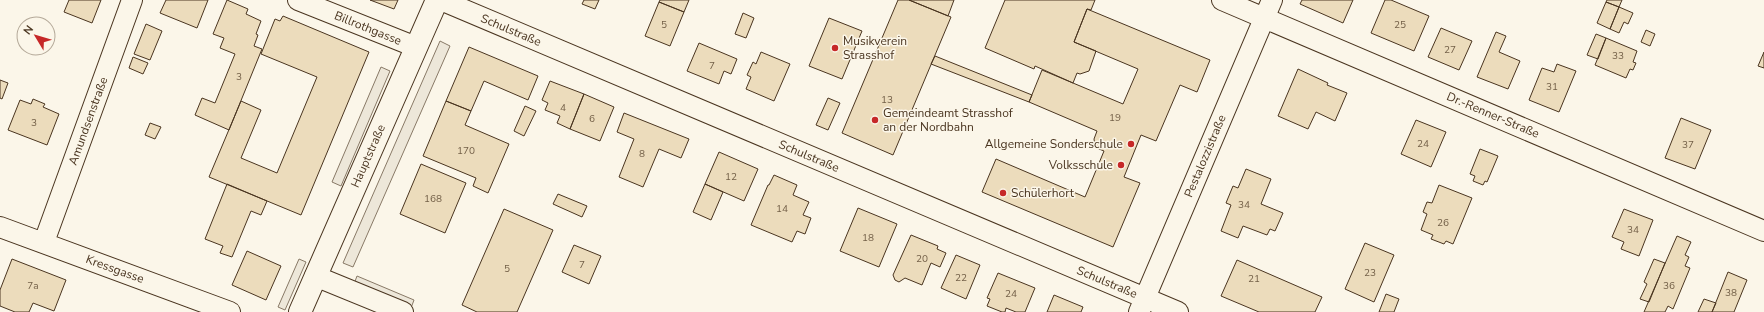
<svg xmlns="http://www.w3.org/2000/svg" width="1764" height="312" viewBox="0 0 1764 312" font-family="'Nunito Sans',sans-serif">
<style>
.parking{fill:#ede7d9;stroke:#887966}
.building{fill:#ecdcbc;stroke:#4a3520}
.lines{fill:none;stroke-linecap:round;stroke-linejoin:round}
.street-casing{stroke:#4a3520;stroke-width:22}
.primary-casing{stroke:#4a3520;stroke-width:24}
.street{stroke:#fbf6e9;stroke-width:20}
.primary{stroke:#fbf6e9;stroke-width:22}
.poi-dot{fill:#c62828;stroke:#fbf6e9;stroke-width:1.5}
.labels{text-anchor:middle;stroke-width:3;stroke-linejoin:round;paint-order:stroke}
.number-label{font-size:10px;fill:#725f47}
.street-label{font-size:12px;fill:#4a3520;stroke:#fbf6e9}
.poi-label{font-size:12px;fill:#4a3520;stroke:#fbf6e9;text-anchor:start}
</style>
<rect width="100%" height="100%" fill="#fbf6e9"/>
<path class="parking" d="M440 41 450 46 353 267 343 263Z
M381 67 390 71 341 186 332 182Z
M299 259 306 262 285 310 278 307Z
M357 276 414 300 411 308 354 284Z"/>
<path class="building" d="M69 0H101L92 23 64 12Z
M166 0H208L197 28 160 13Z
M227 0 248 9 246 14 261 21 256 34 258 35 254 46 262 49 229 130 195 115 202 98 215 103 235 54 220 48 224 38 213 34Z
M370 0H398L394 9Z
M584 0H599L595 9 582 4Z
M660 0H689L684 12 659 2Z
M898 0H909L951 17 893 155 842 133Z
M909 0H954L948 16Z
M1005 0H1095L1091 10 1087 9 1074 42 1096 51 1089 71 1080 74 1077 73 1073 83 1035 66 1034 69 985 48Z
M1302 0H1353L1343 23 1300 4Z
M1385 0H1391L1429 16 1414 51 1371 33Z
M1607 0H1622L1619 7 1606 2Z
M659 2 684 12 670 46 645 36Z
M1606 2 1619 7 1610 29 1597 23Z
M1619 7 1633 13 1628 24 1624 22 1619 33 1610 29Z
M1087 9 1210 60 1197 92 1180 85 1156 141 1141 135 1124 177 1140 183 1113 247 982 192 996 159 1085 197 1104 151 1099 149 1095 146 1094 139 1097 131 1029 102 1042 70 1123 104 1138 69 1074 42Z
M743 13 754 18 746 38 735 34Z
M283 16 369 52 301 215 209 177 241 101 261 110 241 158 277 173 317 77 261 54 275 19 280 21Z
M829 18 862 31 842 79 809 66Z
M146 24 162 31 150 60 134 54Z
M1441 28 1472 41 1459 70 1428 57Z
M1646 30 1655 34 1650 46 1641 42Z
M1496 32 1506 36 1499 52 1520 61 1508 89 1477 77Z
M1596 34 1606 38 1598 59 1587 55Z
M1606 38 1637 51 1633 62 1636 63 1633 70 1630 69 1626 78 1595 65Z
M699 43 737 59 731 74 724 71 719 84 687 71Z
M469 47 538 76 528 100 484 81 471 111 446 101Z
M761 52 790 64 774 101 746 89 751 77 747 75 753 62 756 64Z
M1764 52V68L1758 66Z
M935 56 1032 95 1029 102 931 64Z
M133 57 148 63 143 74 129 68Z
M1557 64 1576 71 1559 112 1529 100 1542 68 1554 72Z
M1298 69 1328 83 1327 85 1347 93 1335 121 1316 112 1308 129 1278 116Z
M0 80 8 83 2 99 0 98Z
M550 81 584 94 570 129 557 123 560 116 545 110 548 103 542 100Z
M584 94 614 107 600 141 570 129Z
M828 98 840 103 828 130 816 125Z
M33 99 45 104 43 107 59 114 47 145 8 130 20 100 31 104Z
M446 101 471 111 465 125 509 144 488 193 473 186 476 178 423 156Z
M525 106 536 111 524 136 514 131Z
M624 113 689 139 681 158 659 149 643 187 619 177 634 139 617 132Z
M1681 118 1711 130 1695 169 1665 158Z
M1416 120 1446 132 1431 167 1401 154Z
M150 123 161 127 155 139 145 135Z
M1480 149 1498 156 1487 182 1485 181 1483 185 1473 181 1475 176 1470 174Z
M719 152 758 169 744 201 705 184Z
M421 164 466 183 445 233 400 214Z
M1246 169 1271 179 1261 204 1283 213 1275 231 1270 229 1267 235 1243 226 1238 238 1221 231 1231 205 1226 203 1233 186 1238 188Z
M774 175 797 185 793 195 809 202 803 215 811 218 805 234 797 231 792 242 751 225 768 185H769Z
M227 184 267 201 261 215 251 211 232 257 220 253 223 246 205 239Z
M705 184 723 192 711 220 693 212Z
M1439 185 1472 198 1453 244 1446 241 1444 244 1431 239 1433 235 1421 230 1427 214 1423 212 1427 202 1432 203Z
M558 194 587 206 582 217 553 204Z
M858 208 897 224 879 267 840 251Z
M504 209 553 230 517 312H477L462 305Z
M1624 209 1653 220 1639 256 1621 249 1624 242 1612 237Z
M911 235 938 246 937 249 946 253 940 267 931 263 922 285 905 278 899 282 895 280 893 275Z
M1677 236 1691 242 1685 255 1689 257 1685 266 1690 268 1673 309 1668 306 1665 312H1644Z
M1365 243 1394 255 1374 302 1345 289Z
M574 245 601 256 589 284 562 272Z
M247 251 281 266 266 300 232 285Z
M956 255 980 265 966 299 941 288Z
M12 259 66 280 54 311 33 303 29 312H15L0 306V290Z
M1654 259 1665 263 1649 302 1640 299 1647 284 1644 282Z
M1237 260 1322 297 1315 312H1259L1221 296Z
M1728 272 1747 280 1734 312H1712Z
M998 273 1035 288 1025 312H1016L1006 308 1005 312H1002L987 306 990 299 987 298Z
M1386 294 1399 299 1394 312H1379Z
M1054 295 1083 307 1081 312H1047Z
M1704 299 1716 303 1712 312H1698Z"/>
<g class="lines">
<defs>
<path id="street" d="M298 0 416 47
M441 0 1178 312
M1222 0 1764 231
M0 227 230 312
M44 242 132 0
M315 276 403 312
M1139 312 1272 0"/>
<path id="primary" d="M300 312 437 0"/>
</defs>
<use href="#street" class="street-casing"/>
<use href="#primary" class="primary-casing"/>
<use href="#street" class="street"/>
<use href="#primary" class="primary"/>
</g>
<g class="poi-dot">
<circle cx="835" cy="48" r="4"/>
<circle cx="875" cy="120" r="4"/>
<circle cx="1131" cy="144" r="4"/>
<circle cx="1121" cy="165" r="4"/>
<circle cx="1003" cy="193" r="4"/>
</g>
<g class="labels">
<g class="number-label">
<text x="664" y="28">5</text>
<text x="1400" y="28">25</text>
<text x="1450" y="53">27</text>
<text x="1618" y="59">33</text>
<text x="712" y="69">7</text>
<text x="239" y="80">3</text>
<text x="1552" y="90">31</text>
<text x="887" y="103">13</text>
<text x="563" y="111">4</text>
<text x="1115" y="121">19</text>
<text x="592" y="122">6</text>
<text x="34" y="126">3</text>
<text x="1423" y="147">24</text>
<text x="1688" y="148">37</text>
<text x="466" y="154">170</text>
<text x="642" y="157">8</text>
<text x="731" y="180">12</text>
<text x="433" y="202">168</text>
<text x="1244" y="208">34</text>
<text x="782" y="212">14</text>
<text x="1443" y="226">26</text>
<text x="1633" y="233">34</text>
<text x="868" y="241">18</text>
<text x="922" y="262">20</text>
<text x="582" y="268">7</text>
<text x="507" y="272">5</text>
<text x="1370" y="276">23</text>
<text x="961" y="281">22</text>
<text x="1254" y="282">21</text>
<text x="33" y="289">7a</text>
<text x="1669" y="289">36</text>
<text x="1731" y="296">38</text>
<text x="1011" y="297">24</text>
</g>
<g class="street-label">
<text transform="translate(368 28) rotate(22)" y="4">Billrothgasse</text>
<text transform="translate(511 30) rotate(23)" y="4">Schulstraße</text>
<text transform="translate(1493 115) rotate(23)" y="4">Dr.-Renner-Straße</text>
<text transform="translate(88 121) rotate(-70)" y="4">Amundsenstraße</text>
<text transform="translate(368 156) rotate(-66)" y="4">Hauptstraße</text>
<text transform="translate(809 156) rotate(23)" y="4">Schulstraße</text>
<text transform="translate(1205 156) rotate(-67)" y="4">Pestalozzistraße</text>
<text transform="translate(115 269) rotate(20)" y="4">Kressgasse</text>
<text transform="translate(1107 282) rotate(23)" y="4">Schulstraße</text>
</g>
<g class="poi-label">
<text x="843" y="45">Musikverein<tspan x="843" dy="14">Strasshof</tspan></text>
<text x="883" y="117">Gemeindeamt Strasshof<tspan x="883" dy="14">an der Nordbahn</tspan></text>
<text x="1123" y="148" text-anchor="end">Allgemeine Sonderschule</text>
<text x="1113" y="169" text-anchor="end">Volksschule</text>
<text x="1011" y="197">Schülerhort</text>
</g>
</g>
<g transform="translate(36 36) rotate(308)"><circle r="19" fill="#fbf6e9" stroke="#b4a999"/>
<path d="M0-3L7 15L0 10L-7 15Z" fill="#c62828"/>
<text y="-6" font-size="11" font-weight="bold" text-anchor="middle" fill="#4a3520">N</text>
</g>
</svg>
